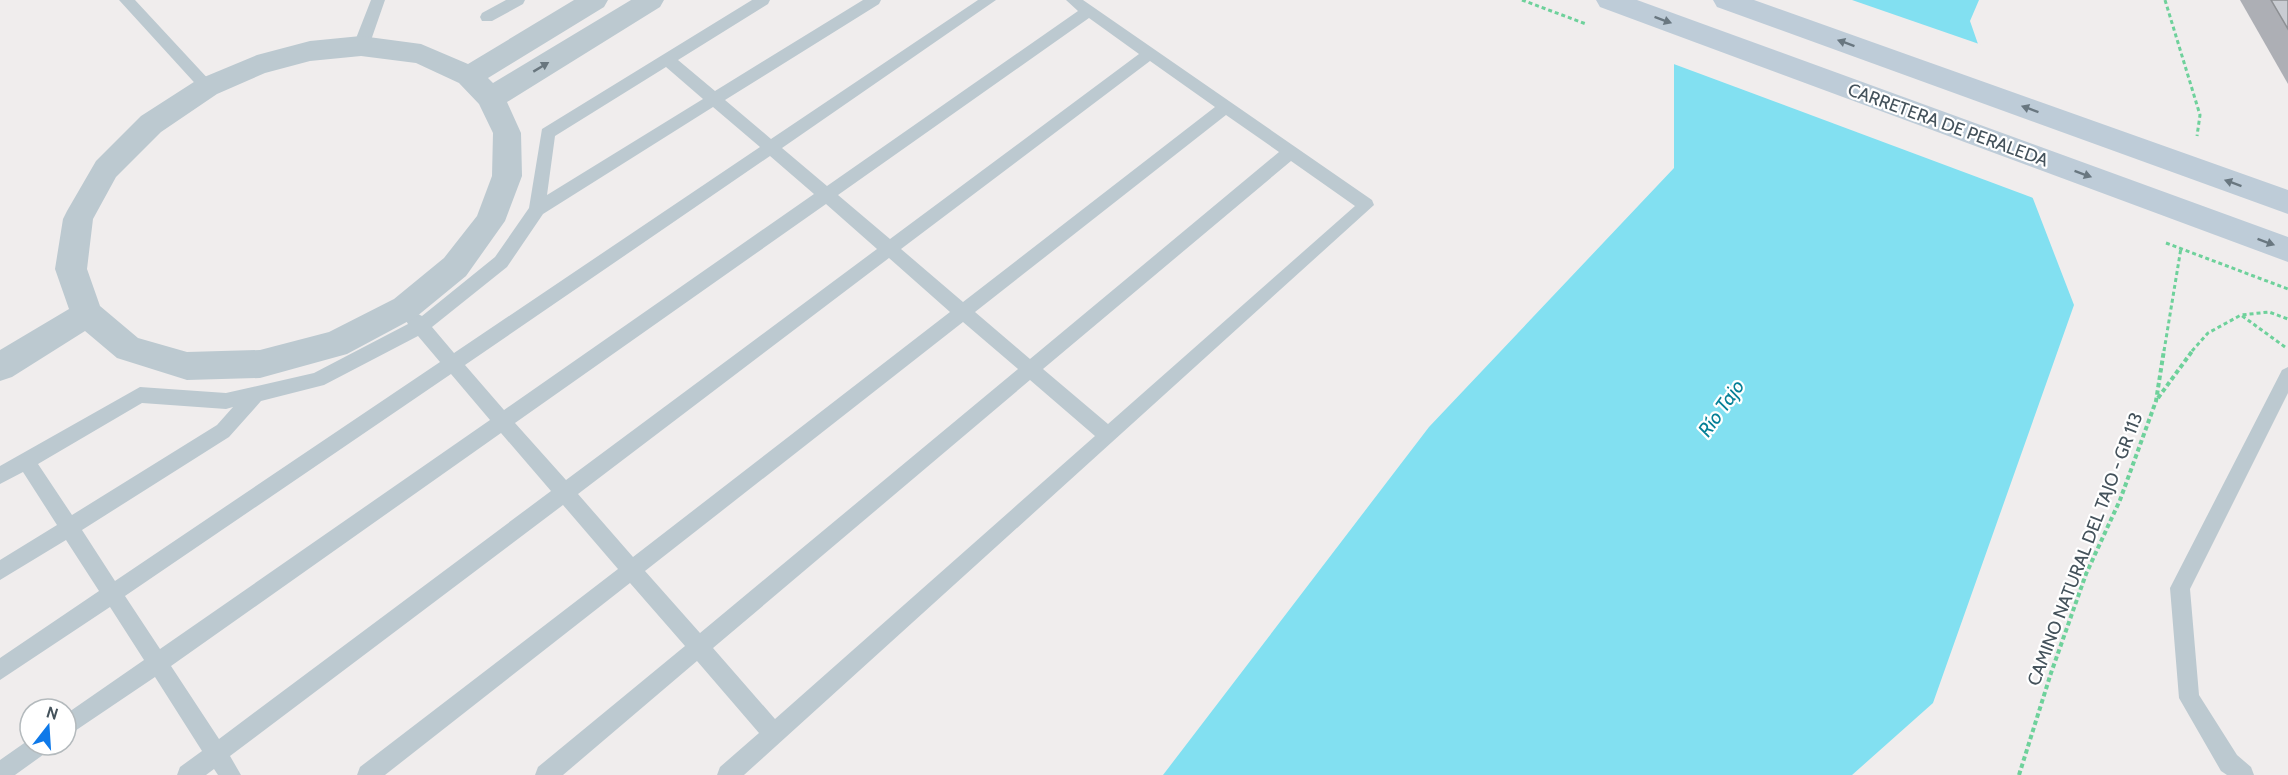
<svg xmlns="http://www.w3.org/2000/svg" width="2288" height="775" viewBox="0 0 2288 775" font-family="Cabin,sans-serif">
<style>
.water{fill:#82e0f1}
.pier{fill:#f0eded}
.lines{fill:none;stroke-linecap:round;stroke-linejoin:round}
.path-far1{stroke:#6ed19b;stroke-width:3;stroke-dasharray:4 3;stroke-linecap:butt}
.path{stroke:#6ed19b;stroke-width:4;stroke-dasharray:4.5 3;stroke-linecap:butt}
.lane{fill:#bcc9d0;fill-rule:evenodd}
.street{fill:#bcc9d0;fill-rule:evenodd}
.secondary{fill:#beccd8;fill-rule:evenodd}
.wall{fill:#adafb5}
.building{fill:#c9ccd2;stroke:#8d8f93;stroke-width:1.5}
.oneway{fill:#697780}
.oneway2{fill:#68767e}
.labels{text-anchor:middle;stroke-width:4.5;stroke-linejoin:round;paint-order:stroke}
.street-label{font-size:18px;fill:#44525b;stroke:#fff}
.water-label{font-size:20px;font-style:italic;fill:#068097;stroke:#fff}
</style>
<rect width="100%" height="100%" fill="#f0eded"/>
<path class="water" d="M1674 0H1979L1970 21 2020 165 2074 305 1933 703 1852 775H1163L1429 427 1674 168Z"/>
<path class="pier" d="M1671 0H1852L1982 45 2036 199 1671 63Z"/>
<g class="lines">
<path class="path-far1" d="M1522 0 1586 24
M2165 0 2200 115 2197 136
M2166 243 2288 289
M2285 347 2241 315 2269 312 2288 319
M2164 351 2181 248
M2192 351 2208 333 2241 315"/>
<path class="path" d="M2158 398 2193 350
M2019 775 2051 673 2086 574 2120 500 2156 401 2164 350"/>
<path class="lane" d="M119 0H135L212 83 215 87 212 91H202Z
M371 0H385L369 46 366 50H356L353 46Z
M506 0H525L523 4 492 21H482L480 17 482 13Z
M752 0H770L768 4 678 60 715 91 863 0H881L879 4 725 100 771 139 978 0H996L782 148 827 186 1078 11 1066 0H1083L1372 200 1374 205 744 775H717L720 767 759 733 697 661 563 775H535L538 767 685 646 630 583 385 775H357L360 767 618 569 563 505 230 756 241 775H218L214 769 206 775H177L180 767 202 751 155 677 66 737V714L144 660 110 607 0 680V658L99 591 66 540 0 580V560L57 525 23 472 0 484V466L140 387 226 393 314 373 408 324 405 319 408 314 414 312 422 316 495 257 529 208 542 129ZM1089 18 1139 54 890 239 838 195ZM1150 61 1215 107 963 302 901 249ZM666 67 703 99 547 195 555 136ZM713 107 760 147 454 353 432 327 507 267 543 214ZM1226 115 1279 152 1030 359 975 312ZM770 156 814 194 504 410 465 365ZM1291 161 1355 206 1108 424 1043 369ZM826 204 877 249 566 480 515 423ZM889 258 950 312 633 557 578 494ZM963 322 1018 369 700 633 645 571ZM418 336 440 362 115 581 82 530 229 437 261 401 324 385ZM451 374 490 420 160 649 125 596ZM1030 380 1095 436 775 719 713 648ZM142 403 226 409 233 407 217 425 72 515 38 464ZM501 433 551 491 219 739 171 666Z
M2288 367V393L2190 589 2199 695 2237 755 2251 767 2254 775H2227L2221 771 2179 698 2170 588 2282 370Z
M30 739V745H51L47 752 15 775H0V760Z"/>
<path class="street" d="M574 0H608L604 7 488 78 493 83 631 0H664L660 7 507 102 521 133 522 176 505 221 466 276 416 317 347 354 260 378 187 380 117 358 85 331 12 377 0 381V350L69 309 55 269 63 219 67 211 96 161 141 116 197 80 257 55 310 41 361 36 421 44 468 64ZM361 56 416 63 459 83 479 104 493 133 492 176 477 216 444 258 394 299 329 332 260 350 187 352 138 338 100 306 87 269 93 219 116 177 161 132 217 94 265 73 310 61Z"/>
<path class="secondary" d="M1596 0H1637L2288 237V262L1600 7Z
M1713 0H1754L2288 190V214L1717 7Z"/>
</g>
<path class="wall" d="M2240 0H2288V84Z"/>
<path class="building" d="M2271 0H2288V29Z"/>
<defs><path id="oneway-solid" d="M-6-.8H1V-3.2L6.5 0L1 3.2V.8H-6Z" transform="scale(1.5)"/></defs>
<g class="oneway">
<use href="#oneway-solid" transform="translate(1663 20) rotate(20)"/>
<use href="#oneway-solid" transform="translate(1846 43) rotate(-160)"/>
<use href="#oneway-solid" transform="translate(2030 109) rotate(-160)"/>
<use href="#oneway-solid" transform="translate(2083 174) rotate(20)"/>
<use href="#oneway-solid" transform="translate(2233 183) rotate(-160)"/>
<use href="#oneway-solid" transform="translate(2266 242) rotate(20)"/>
</g>
<use class="oneway2" href="#oneway-solid" transform="translate(541 67) rotate(-31)"/>
<g class="labels">
<g class="street-label">
<text transform="translate(1948 125) rotate(20)" y="6">CARRETERA DE PERALEDA</text>
<text transform="translate(2085 549) rotate(-69)" y="6">CAMINO NATURAL DEL TAJO - GR 113</text>
</g>
<g class="water-label">
<text transform="translate(1721 408) rotate(-55)" y="7">Río Tajo</text>
</g>
</g>
<g transform="translate(48 727) rotate(17)"><circle r="28" fill="#ffffff" stroke="#b4babd" stroke-width="1.5"/>
<path d="M0-4.5L10 22L0 15L-10 22Z" fill="#0e79e9"/>
<text y="-9" font-size="16" font-weight="bold" text-anchor="middle" fill="#44525b">N</text>
</g>
</svg>
